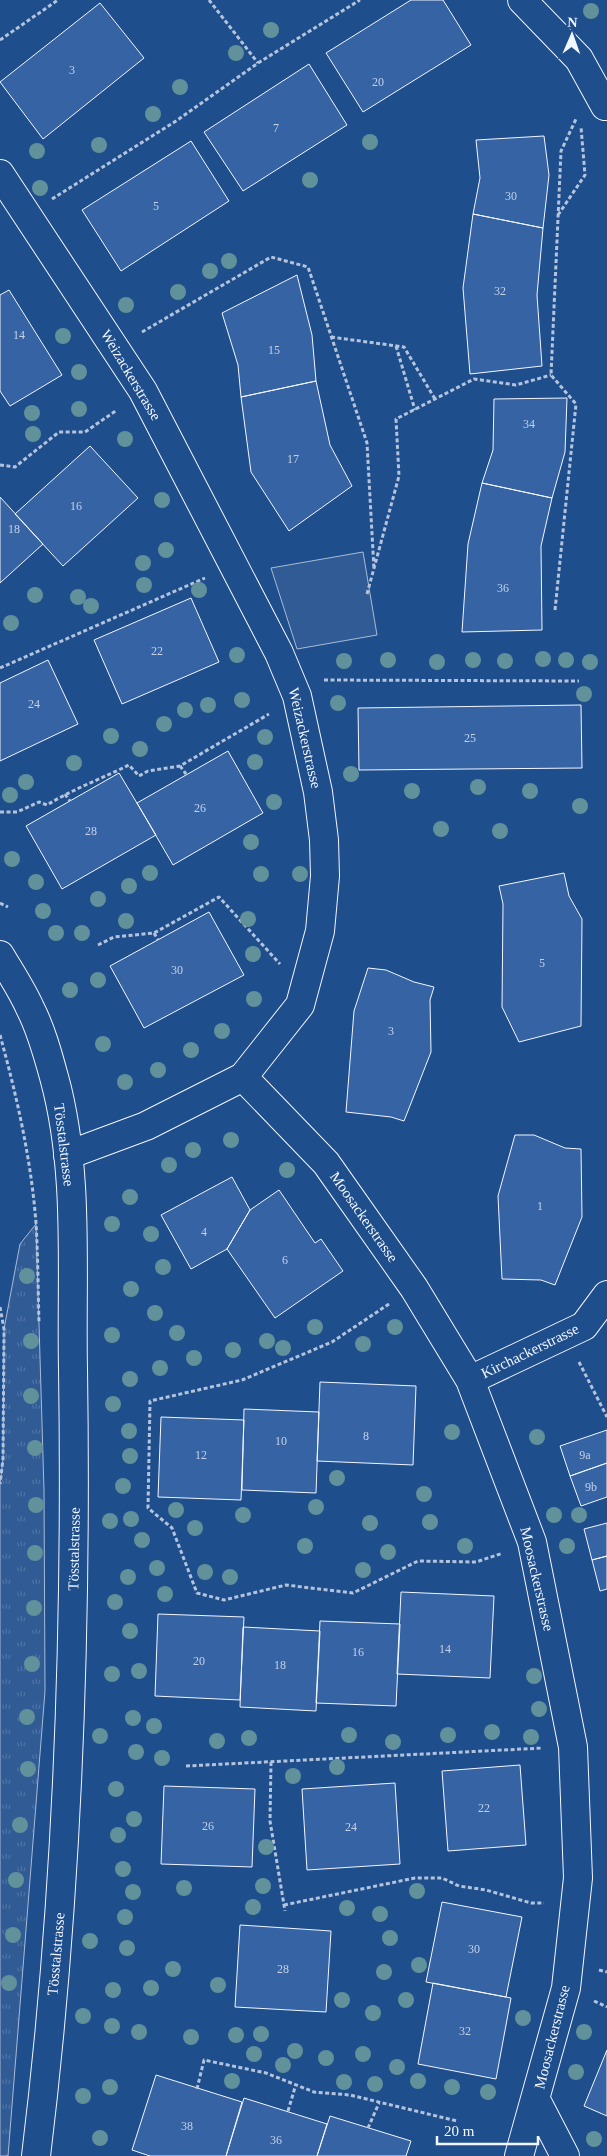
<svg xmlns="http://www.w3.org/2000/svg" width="607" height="2156" viewBox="0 0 607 2156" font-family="'Times New Roman',serif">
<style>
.grass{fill:url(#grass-tufts);stroke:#a8bbd7}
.pitch{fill:#305b95;stroke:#a8bbd7}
.building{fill:#3563a3;stroke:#f2f6ff}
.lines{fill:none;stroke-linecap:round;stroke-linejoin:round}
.minor-casing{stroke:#f2f6ff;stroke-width:30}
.primary-casing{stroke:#f2f6ff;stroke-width:30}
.path{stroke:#b3c4dc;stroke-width:3;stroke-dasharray:4 2.5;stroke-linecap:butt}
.minor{stroke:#1f4e8c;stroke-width:28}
.primary{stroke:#1f4e8c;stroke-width:28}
.tree{fill:#61919a}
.labels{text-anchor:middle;stroke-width:4;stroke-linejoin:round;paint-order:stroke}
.number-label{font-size:12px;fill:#c3d1e8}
.street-label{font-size:15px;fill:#f2f6ff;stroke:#1f4e8c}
</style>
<defs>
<pattern id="grass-tufts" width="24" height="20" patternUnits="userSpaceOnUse" patternTransform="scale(1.25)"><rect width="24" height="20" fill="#305b95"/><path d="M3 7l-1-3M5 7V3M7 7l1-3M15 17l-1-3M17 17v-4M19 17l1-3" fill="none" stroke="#4e73a5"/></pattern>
</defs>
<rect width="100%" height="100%" fill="#1f4e8c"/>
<path class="grass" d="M36 1224 44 1490 45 1691 8 2156H0V1484L3 1459 4 1329 20 1244Z"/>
<path class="pitch" d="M363 552 377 635 297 649 271 568Z"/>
<path class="building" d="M411 0H443L471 45 363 112 326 53Z
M100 3 144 58 43 139 0 82Z
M309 64 347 125 243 191 204 132Z
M544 136 549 175 543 228 473 214 480 178 476 140Z
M191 141 229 201 121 271 82 210Z
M473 214 543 228 537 295 542 366 470 374 463 288Z
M297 275 312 335 316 381 241 397 238 365 222 313Z
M9 290 62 375 10 406 0 391V295Z
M316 381 330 445 352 486 289 531 251 472 241 397Z
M567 398 565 452 552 498 482 483 493 450 494 399Z
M90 446 138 498 63 566 15 514Z
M482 483 552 498 541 546 542 630 462 632 468 544Z
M0 497 43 544 0 583Z
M191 598 219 662 122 704 94 640Z
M48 660 78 724 0 761V683Z
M581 705 582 768 359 770 358 708Z
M228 751 263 813 173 865 137 803Z
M119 773 156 835 62 889 26 826Z
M564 873 569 896 582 919 581 1026 519 1042 502 1007 503 904 499 886Z
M209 912 244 975 144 1028 110 966Z
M368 968 386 970 414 982 434 987 430 1000 431 1052 404 1121 391 1117 346 1112 354 1011Z
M515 1135H534L565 1148 581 1149 582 1217 555 1285 541 1280 502 1279 498 1196Z
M232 1177 250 1210 227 1249 191 1269 161 1215Z
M279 1190 315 1243 321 1239 343 1271 275 1318 227 1249 250 1210Z
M320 1382 416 1386 413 1465 317 1461Z
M244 1409 319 1412 316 1493 242 1490Z
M161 1417 244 1420 241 1500 158 1497Z
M607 1430V1463L570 1476 560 1446Z
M607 1463V1497L581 1506 570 1476Z
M607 1523V1556L592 1560 584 1529Z
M607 1556V1589L600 1591 592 1560Z
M401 1592 494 1596 490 1678 397 1674Z
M158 1614 244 1617 240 1700 155 1696Z
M320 1621 400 1624 396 1706 316 1703Z
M243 1627 320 1631 316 1711 240 1707Z
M520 1765 526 1845 448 1851 442 1771Z
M395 1783 400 1864 307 1870 302 1789Z
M164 1786 255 1789 252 1867 161 1864Z
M442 1902 522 1917 506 1997 426 1982Z
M240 1925 331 1931 326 2012 235 2007Z
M433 1983 511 1998 496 2079 418 2064Z
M607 2050V2116L584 2106Z
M156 2075 242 2102 226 2156H150L132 2150Z
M244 2098 327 2124 317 2156H226Z
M330 2116 411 2141 406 2156H317Z"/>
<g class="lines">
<defs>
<path id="minor" d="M522 0 579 59 605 106
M0 174 143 391 279 653 297 696 318 792 324 840 325 876 320 931 300 1005 243 1077 146 1126 68 1155
M243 1077 326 1163 414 1288 470 1380 532 1542 573 1747 578 1878 566 1988 519 2156
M470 1380 584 1326 607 1295
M536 2100 565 2156"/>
<path id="primary" d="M0 955C10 972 22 990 30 1008 41 1029 48 1055 54 1077 80 1171 71 1273 73 1369 77 1632 68 1895 36 2156"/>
</defs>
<use href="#minor" class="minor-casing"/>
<use href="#primary" class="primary-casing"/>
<path class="path" d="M209 0 258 63
M0 40 58 0
M52 199 176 121 258 63 360 0
M558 215 585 175 581 127
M142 332 271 257 308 267 367 443 374 570
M331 337 404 347 435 399
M396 346 415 410
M0 465 15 467 59 432H85L117 410
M367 594 399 476 396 419 474 379 516 385 551 375
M555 610 576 404 551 375 561 151 576 119
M0 668 205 578
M324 680 579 681
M180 766 186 774
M65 794 70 801
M0 812H17L39 802 47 805C71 790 103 778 129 765L139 776 148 771 180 766 269 714
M0 903 8 907
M154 933 158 940
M98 945 114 937 154 933 219 897 280 964
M0 1035C17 1097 31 1159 36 1223 38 1256 38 1290 39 1323
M389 1304 332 1342 242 1380 150 1401 148 1508 172 1528 197 1593 224 1600 286 1585 353 1593 418 1561 476 1562 503 1553
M0 1307 4 1329 3 1459 0 1484
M579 1362 607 1417
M271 1762 270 1821 285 1911
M186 1766 543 1748
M284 1905 415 1878H442L459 1886 486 1890 531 1903H544
M599 1970 607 1972
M594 2001 607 2007
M197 2089 204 2060 266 2073 314 2092 350 2095 457 2121
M288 2111 296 2084
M368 2128 379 2103"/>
<use href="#minor" class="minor"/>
<use href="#primary" class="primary"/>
</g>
<g class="tree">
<circle cx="591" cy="11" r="8"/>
<circle cx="271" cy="30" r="8"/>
<circle cx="236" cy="53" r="8"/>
<circle cx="180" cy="87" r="8"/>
<circle cx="153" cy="114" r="8"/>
<circle cx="370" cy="142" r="8"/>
<circle cx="99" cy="145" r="8"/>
<circle cx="37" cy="151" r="8"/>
<circle cx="310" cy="180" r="8"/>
<circle cx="40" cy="188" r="8"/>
<circle cx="229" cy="261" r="8"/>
<circle cx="210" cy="271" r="8"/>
<circle cx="178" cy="292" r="8"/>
<circle cx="126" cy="305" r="8"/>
<circle cx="63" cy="336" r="8"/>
<circle cx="79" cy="372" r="8"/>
<circle cx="79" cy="409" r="8"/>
<circle cx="32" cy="413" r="8"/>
<circle cx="33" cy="434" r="8"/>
<circle cx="125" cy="439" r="8"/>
<circle cx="162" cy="500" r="8"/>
<circle cx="166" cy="550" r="8"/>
<circle cx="143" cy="563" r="8"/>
<circle cx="144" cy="585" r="8"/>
<circle cx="199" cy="590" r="8"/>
<circle cx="35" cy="595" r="8"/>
<circle cx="78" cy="597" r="8"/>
<circle cx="91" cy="606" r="8"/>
<circle cx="11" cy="623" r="8"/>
<circle cx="237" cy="655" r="8"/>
<circle cx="543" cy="659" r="8"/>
<circle cx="388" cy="660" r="8"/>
<circle cx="473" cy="660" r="8"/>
<circle cx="566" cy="660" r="8"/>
<circle cx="344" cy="661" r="8"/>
<circle cx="505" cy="661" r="8"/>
<circle cx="437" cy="662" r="8"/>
<circle cx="590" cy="662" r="8"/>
<circle cx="584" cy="694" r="8"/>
<circle cx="242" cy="700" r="8"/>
<circle cx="338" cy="703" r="8"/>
<circle cx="208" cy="705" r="8"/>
<circle cx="185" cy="710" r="8"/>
<circle cx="164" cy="724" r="8"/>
<circle cx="111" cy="736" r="8"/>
<circle cx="265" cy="737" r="8"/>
<circle cx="140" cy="749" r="8"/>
<circle cx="255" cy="762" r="8"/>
<circle cx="74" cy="763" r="8"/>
<circle cx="351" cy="774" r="8"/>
<circle cx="26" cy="782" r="8"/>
<circle cx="478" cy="787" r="8"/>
<circle cx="412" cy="791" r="8"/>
<circle cx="530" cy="791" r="8"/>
<circle cx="10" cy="795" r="8"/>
<circle cx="274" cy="802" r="8"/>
<circle cx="580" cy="806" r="8"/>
<circle cx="441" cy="829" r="8"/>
<circle cx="500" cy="831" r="8"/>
<circle cx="251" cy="842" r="8"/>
<circle cx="12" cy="859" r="8"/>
<circle cx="150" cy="873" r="8"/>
<circle cx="261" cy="874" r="8"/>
<circle cx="300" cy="874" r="8"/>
<circle cx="36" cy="882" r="8"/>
<circle cx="129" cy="886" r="8"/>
<circle cx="98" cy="899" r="8"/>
<circle cx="43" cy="911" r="8"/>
<circle cx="248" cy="919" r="8"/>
<circle cx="126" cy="921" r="8"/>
<circle cx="56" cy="933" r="8"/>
<circle cx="82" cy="933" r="8"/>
<circle cx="253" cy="954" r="8"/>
<circle cx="98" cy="980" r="8"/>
<circle cx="70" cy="990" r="8"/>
<circle cx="254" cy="999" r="8"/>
<circle cx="222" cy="1031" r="8"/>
<circle cx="103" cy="1044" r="8"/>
<circle cx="191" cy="1050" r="8"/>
<circle cx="158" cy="1070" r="8"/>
<circle cx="125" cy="1082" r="8"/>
<circle cx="231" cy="1140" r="8"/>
<circle cx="193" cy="1150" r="8"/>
<circle cx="169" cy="1165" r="8"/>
<circle cx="287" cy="1170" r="8"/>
<circle cx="130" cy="1197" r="8"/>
<circle cx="112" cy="1224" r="8"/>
<circle cx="151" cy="1234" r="8"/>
<circle cx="163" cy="1267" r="8"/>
<circle cx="27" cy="1276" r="8"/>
<circle cx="131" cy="1289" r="8"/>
<circle cx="155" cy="1313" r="8"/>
<circle cx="315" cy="1327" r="8"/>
<circle cx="395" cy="1327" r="8"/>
<circle cx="177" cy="1333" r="8"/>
<circle cx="112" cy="1335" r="8"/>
<circle cx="31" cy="1341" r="8"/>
<circle cx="267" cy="1341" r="8"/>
<circle cx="363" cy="1344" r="8"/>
<circle cx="283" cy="1348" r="8"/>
<circle cx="233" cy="1350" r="8"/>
<circle cx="194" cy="1358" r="8"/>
<circle cx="160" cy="1368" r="8"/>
<circle cx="130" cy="1379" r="8"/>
<circle cx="31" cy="1396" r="8"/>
<circle cx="113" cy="1404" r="8"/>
<circle cx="129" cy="1431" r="8"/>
<circle cx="452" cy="1432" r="8"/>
<circle cx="537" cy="1437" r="8"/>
<circle cx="35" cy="1448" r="8"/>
<circle cx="130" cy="1456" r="8"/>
<circle cx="337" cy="1478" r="8"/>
<circle cx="123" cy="1486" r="8"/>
<circle cx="424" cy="1494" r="8"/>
<circle cx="36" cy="1505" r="8"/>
<circle cx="316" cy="1507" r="8"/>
<circle cx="176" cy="1510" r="8"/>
<circle cx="243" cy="1515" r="8"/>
<circle cx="554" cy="1515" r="8"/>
<circle cx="579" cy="1515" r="8"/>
<circle cx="131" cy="1519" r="8"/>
<circle cx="110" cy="1521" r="8"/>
<circle cx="430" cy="1522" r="8"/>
<circle cx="370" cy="1523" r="8"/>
<circle cx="195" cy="1528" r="8"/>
<circle cx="142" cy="1540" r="8"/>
<circle cx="305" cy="1546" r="8"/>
<circle cx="465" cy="1546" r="8"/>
<circle cx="567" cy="1546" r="8"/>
<circle cx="388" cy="1552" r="8"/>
<circle cx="35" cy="1553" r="8"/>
<circle cx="157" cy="1568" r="8"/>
<circle cx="363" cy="1570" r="8"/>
<circle cx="205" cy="1572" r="8"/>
<circle cx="128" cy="1577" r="8"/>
<circle cx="230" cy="1577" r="8"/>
<circle cx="165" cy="1594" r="8"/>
<circle cx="115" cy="1602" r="8"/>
<circle cx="34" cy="1608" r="8"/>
<circle cx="130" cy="1631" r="8"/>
<circle cx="32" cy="1664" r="8"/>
<circle cx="139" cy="1671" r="8"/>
<circle cx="112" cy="1674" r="8"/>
<circle cx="534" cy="1676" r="8"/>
<circle cx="539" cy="1709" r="8"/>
<circle cx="27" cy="1717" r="8"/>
<circle cx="133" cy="1718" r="8"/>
<circle cx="154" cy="1726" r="8"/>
<circle cx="492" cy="1732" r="8"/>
<circle cx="349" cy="1735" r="8"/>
<circle cx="448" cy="1735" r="8"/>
<circle cx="100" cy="1736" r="8"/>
<circle cx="531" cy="1737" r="8"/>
<circle cx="249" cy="1738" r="8"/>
<circle cx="217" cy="1741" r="8"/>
<circle cx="393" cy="1742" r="8"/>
<circle cx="136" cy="1752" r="8"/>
<circle cx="162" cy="1758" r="8"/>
<circle cx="337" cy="1767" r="8"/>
<circle cx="28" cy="1769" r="8"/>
<circle cx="293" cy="1776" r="8"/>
<circle cx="116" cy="1789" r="8"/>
<circle cx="134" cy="1819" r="8"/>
<circle cx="20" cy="1825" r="8"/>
<circle cx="118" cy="1835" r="8"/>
<circle cx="266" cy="1847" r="8"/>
<circle cx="123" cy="1869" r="8"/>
<circle cx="16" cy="1880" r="8"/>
<circle cx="263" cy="1886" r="8"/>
<circle cx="184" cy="1888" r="8"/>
<circle cx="417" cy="1891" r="8"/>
<circle cx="133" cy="1892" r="8"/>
<circle cx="253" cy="1907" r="8"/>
<circle cx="347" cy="1908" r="8"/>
<circle cx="380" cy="1914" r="8"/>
<circle cx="125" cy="1917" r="8"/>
<circle cx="13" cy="1935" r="8"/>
<circle cx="390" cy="1938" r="8"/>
<circle cx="90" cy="1941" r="8"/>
<circle cx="127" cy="1948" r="8"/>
<circle cx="419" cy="1965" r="8"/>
<circle cx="173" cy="1969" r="8"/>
<circle cx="384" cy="1972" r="8"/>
<circle cx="9" cy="1983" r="8"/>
<circle cx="218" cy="1985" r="8"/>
<circle cx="151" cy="1988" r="8"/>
<circle cx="113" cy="1990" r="8"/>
<circle cx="342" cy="2000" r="8"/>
<circle cx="406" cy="2000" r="8"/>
<circle cx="373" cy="2013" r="8"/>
<circle cx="83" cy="2016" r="8"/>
<circle cx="523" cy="2018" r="8"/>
<circle cx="112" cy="2026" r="8"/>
<circle cx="139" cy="2032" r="8"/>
<circle cx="584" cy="2032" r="8"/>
<circle cx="261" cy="2034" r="8"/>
<circle cx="236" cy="2035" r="8"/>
<circle cx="191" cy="2037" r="8"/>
<circle cx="295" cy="2051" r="8"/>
<circle cx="254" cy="2054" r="8"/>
<circle cx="363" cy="2054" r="8"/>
<circle cx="326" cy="2058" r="8"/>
<circle cx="283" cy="2065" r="8"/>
<circle cx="397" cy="2067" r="8"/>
<circle cx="576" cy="2072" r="8"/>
<circle cx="232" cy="2081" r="8"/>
<circle cx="418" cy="2081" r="8"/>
<circle cx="344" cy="2082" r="8"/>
<circle cx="375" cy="2084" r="8"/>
<circle cx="110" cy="2087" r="8"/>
<circle cx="452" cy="2087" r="8"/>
<circle cx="488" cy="2092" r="8"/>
<circle cx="83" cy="2096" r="8"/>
<circle cx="100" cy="2138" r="8"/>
<circle cx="594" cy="2139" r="8"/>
</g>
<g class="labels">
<g class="number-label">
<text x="72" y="74">3</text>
<text x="378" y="86">20</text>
<text x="276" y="132">7</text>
<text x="511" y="200">30</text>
<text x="156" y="210">5</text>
<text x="500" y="295">32</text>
<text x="19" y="339">14</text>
<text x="274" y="354">15</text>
<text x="529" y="428">34</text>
<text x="293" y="463">17</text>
<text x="76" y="510">16</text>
<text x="14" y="533">18</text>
<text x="503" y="592">36</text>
<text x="157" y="655">22</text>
<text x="34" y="708">24</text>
<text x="470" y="742">25</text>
<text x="200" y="812">26</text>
<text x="91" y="835">28</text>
<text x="542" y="967">5</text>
<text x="177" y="974">30</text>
<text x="391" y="1035">3</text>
<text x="540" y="1210">1</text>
<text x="204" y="1236">4</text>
<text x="285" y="1264">6</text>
<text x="366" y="1440">8</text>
<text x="281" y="1445">10</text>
<text x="201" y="1459">12</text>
<text x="585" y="1459">9a</text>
<text x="591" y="1491">9b</text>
<text x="445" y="1653">14</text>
<text x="358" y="1656">16</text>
<text x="199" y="1665">20</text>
<text x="280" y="1669">18</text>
<text x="484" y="1812">22</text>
<text x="208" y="1830">26</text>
<text x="351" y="1831">24</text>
<text x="474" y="1953">30</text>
<text x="283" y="1973">28</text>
<text x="465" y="2035">32</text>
<text x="187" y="2130">38</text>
<text x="276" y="2144">36</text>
</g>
<g class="street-label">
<text transform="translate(131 375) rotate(59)" y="5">Weizackerstrasse</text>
<text transform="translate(305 738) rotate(77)" y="5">Weizackerstrasse</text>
<text transform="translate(64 1145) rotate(83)" y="5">Tösstalstrasse</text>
<text transform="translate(364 1217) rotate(55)" y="5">Moosackerstrasse</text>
<text transform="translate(530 1351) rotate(-26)" y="5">Kirchackerstrasse</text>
<text transform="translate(74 1549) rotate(-89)" y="5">Tösstalstrasse</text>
<text transform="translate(537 1579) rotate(77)" y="5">Moosackerstrasse</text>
<text transform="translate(56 1954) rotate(-85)" y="5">Tösstalstrasse</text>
<text transform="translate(552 2037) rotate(-76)" y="5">Moosackerstrasse</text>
</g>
</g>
<g transform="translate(572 35) rotate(2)" stroke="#1f4e8c" stroke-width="4" paint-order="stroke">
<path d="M0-4L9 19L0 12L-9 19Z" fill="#f2f6ff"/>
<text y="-8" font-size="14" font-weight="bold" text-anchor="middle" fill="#f2f6ff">N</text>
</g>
<path d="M437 2136v8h101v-8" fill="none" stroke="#f2f6ff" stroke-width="2.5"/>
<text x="444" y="2136" font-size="15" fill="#f2f6ff" stroke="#1f4e8c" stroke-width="4" paint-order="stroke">20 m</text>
</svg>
